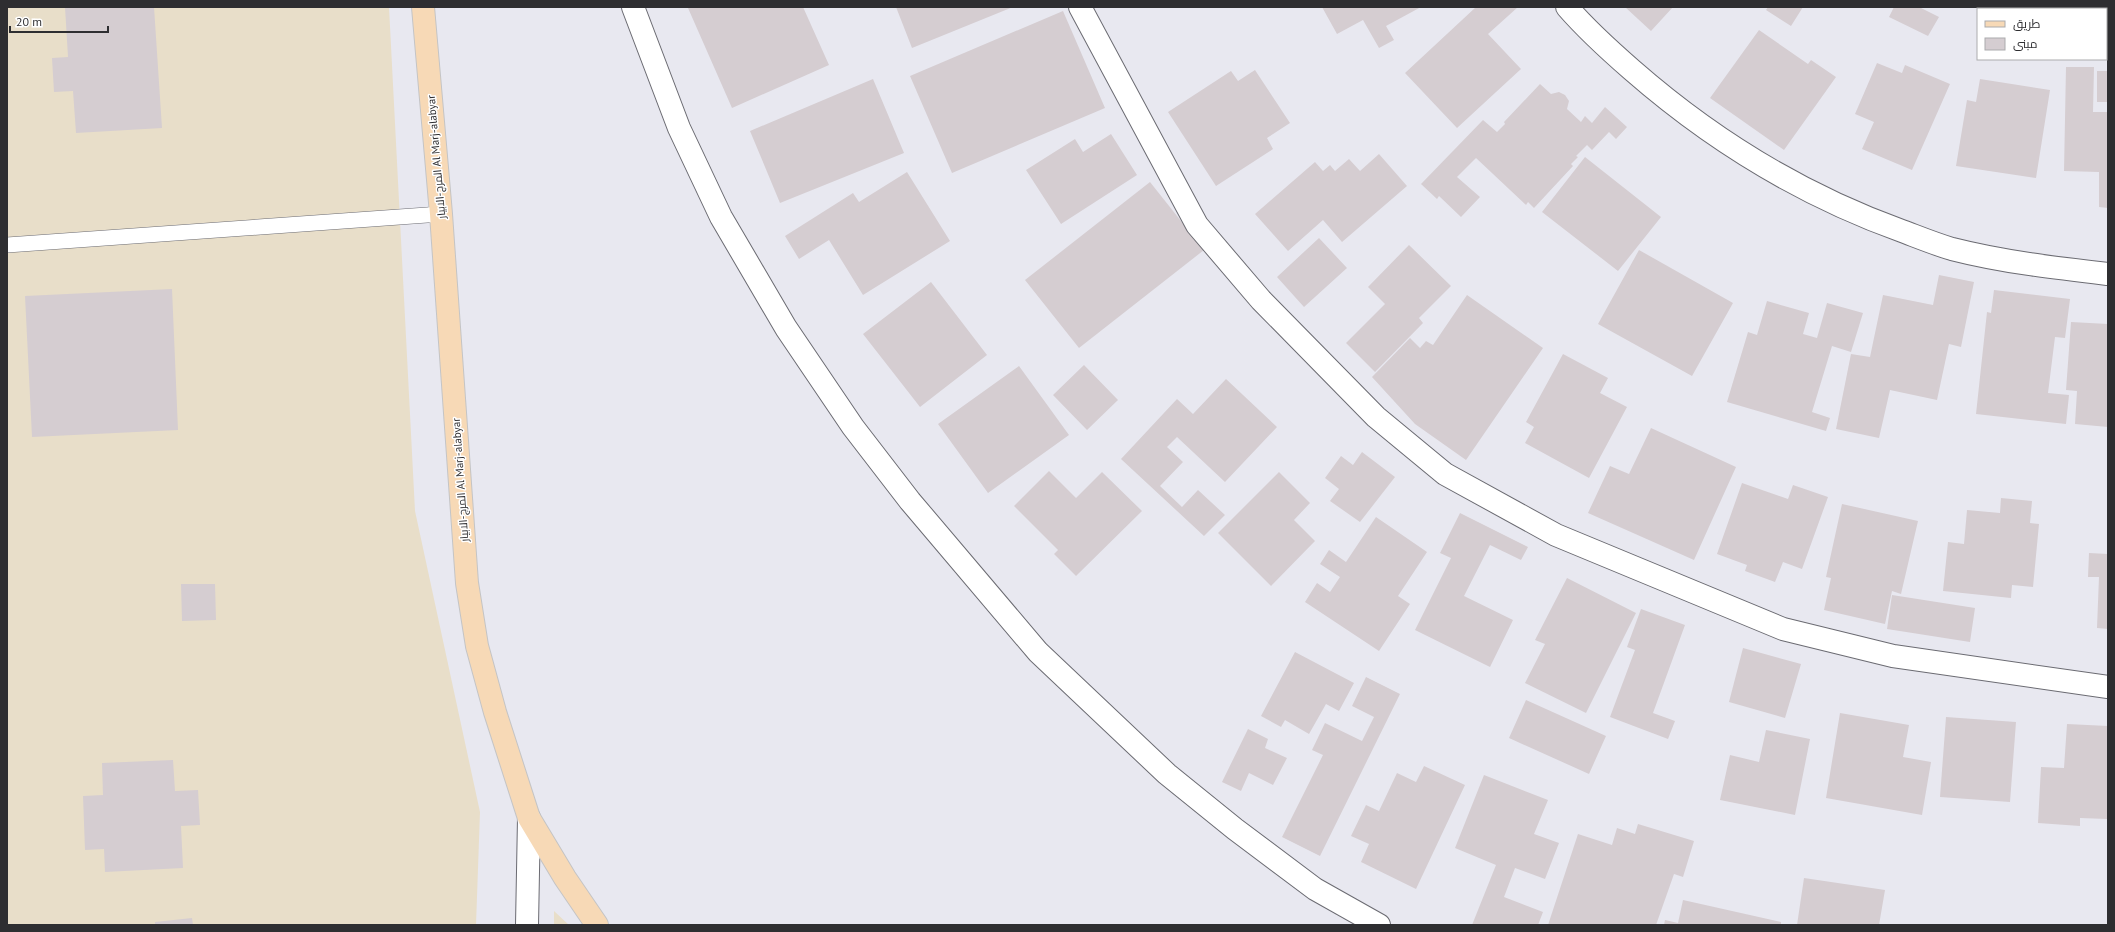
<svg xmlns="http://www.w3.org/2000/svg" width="2115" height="932" viewBox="0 0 2115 932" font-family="'PT Sans',Cairo,sans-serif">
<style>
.industrial{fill:#e8dec9}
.building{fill:#d5cdd1}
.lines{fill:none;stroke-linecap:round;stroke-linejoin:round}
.lane-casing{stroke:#6b6b72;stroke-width:16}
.street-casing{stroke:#6b6b72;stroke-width:24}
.primary-casing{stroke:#c4c4c5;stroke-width:24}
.lane{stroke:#fff;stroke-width:15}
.street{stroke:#fff;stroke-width:22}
.primary{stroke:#f7d9b6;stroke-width:22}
.labels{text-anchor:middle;stroke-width:3;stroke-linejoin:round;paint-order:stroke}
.street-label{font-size:11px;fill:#2e2e31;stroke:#fff}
</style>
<rect width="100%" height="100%" fill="#e8e8f0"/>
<path class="industrial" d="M7 7H389L415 511 480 812 476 925H7Z
M554 911 569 925H554Z"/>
<path class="building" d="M65 7H154L162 128 76 133 73 91 54 92 52 58 68 57Z
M691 7H803L829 65 732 108 688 8Z
M896 7H1013L912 48Z
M1322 7H1421L1386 26 1394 40 1379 48 1363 20 1337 34Z
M1476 7H1518L1488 34 1521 69 1457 128 1405 73Z
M1625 7H1673L1651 31Z
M1768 7H1803L1791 26 1766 10Z
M1894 7H1919L1939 17 1928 36 1889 17Z
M2100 7H2108V56H2106V9H2100Z
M1063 11 1105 108 952 173 910 76Z
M1759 30 1808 64 1811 60 1836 77 1784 150 1710 98Z
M1877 63 1902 73 1905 65 1950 84 1912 170 1862 149 1874 122 1855 114Z
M2066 67H2094L2093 112H2108V208L2099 207V172L2064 171Z
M1255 70 1290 123 1267 138 1273 149 1216 186 1168 112 1231 71 1238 81Z
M2097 71H2108V102H2097Z
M873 79 904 153 780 203 750 131Z
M1980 79 2050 90 2036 178 1956 166 1967 100 1976 102Z
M1540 84 1551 94 1559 92 1565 95 1569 101 1567 109 1581 122 1585 116 1592 123 1605 107 1627 127 1616 139 1609 132 1592 150 1587 145 1576 156 1578 157 1571 164 1573 166 1534 208 1528 202 1526 205 1476 158 1457 177 1480 197 1461 217 1439 196 1437 199 1421 184 1483 120 1497 132 1505 124 1504 122Z
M1111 134 1137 175 1061 224 1026 170 1075 139 1083 152Z
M1379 154 1407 186 1342 242 1323 220 1288 251 1255 214 1315 162 1323 171 1330 165 1335 171 1349 159 1360 171Z
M1585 157 1661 217 1618 271 1542 212Z
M907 172 950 241 863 295 829 240 799 259 785 236 853 193 859 202Z
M1150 182 1204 250 1079 348 1025 280Z
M1319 238 1347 268 1304 307 1277 277Z
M1409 245 1451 286 1419 318 1423 323 1375 372 1346 343 1385 304 1368 287Z
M1639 250 1733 303 1692 376 1598 324Z
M1939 275 1974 282 1961 347 1949 344 1937 400 1890 390 1879 438 1836 429 1851 354 1870 357 1883 295 1933 305Z
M931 282 987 355 920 407 863 334Z
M172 289 178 430 32 437 25 296Z
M1994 290 2070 299 2065 338 2055 337 2048 393 2069 395 2066 424 1976 414 1987 312 1991 313Z
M1467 295 1543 348 1466 460 1415 424 1372 377 1410 338 1420 348 1426 341 1433 345Z
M1767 301 1809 313 1803 334 1817 338 1827 303 1863 313 1851 352 1832 346 1812 412 1830 418 1826 431 1727 402 1748 332 1757 335Z
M2071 322 2108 324V427L2075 424 2077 391 2066 390Z
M1563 354 1608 378 1600 393 1627 407 1589 478 1525 443 1534 427 1526 422Z
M1084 365 1118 400 1087 430 1053 395Z
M1019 366 1069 435 988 493 938 424Z
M1226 379 1277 427 1225 482 1177 437 1167 447 1183 462 1160 486 1182 507 1198 490 1225 515 1204 536 1121 459 1177 399 1193 414Z
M1651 428 1736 467 1694 560 1588 513 1610 466 1629 474Z
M1362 452 1395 477 1360 522 1330 501 1339 489 1325 478 1341 456 1353 465Z
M1049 471 1076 498 1102 472 1142 511 1076 576 1054 554 1058 550 1014 506Z
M1279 472 1310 503 1294 520 1315 541 1271 586 1218 533Z
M1742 483 1788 499 1793 485 1828 497 1802 569 1783 562 1775 582 1745 571 1747 565 1717 554Z
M2001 498 2032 501 2030 523 2039 524 2033 587 2012 585 2011 598 1943 591 1948 542 1964 544 1967 510 2000 513Z
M1842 504 1918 521 1901 594 1892 591 1885 624 1824 610 1831 578 1826 577Z
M1460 513 1528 547 1521 560 1490 545 1464 596 1513 620 1490 667 1415 630 1451 558 1440 553Z
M1376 517 1427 552 1398 596 1410 604 1379 651 1305 602 1317 583 1330 592 1340 577 1320 564 1329 550 1346 562Z
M2089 553 2108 554V629L2097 628 2099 577H2088Z
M1567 578 1636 613 1586 713 1525 683 1545 644 1535 640Z
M181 584H215L216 620 182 621Z
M1892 595 1975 608 1970 642 1887 629Z
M1641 609 1685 625 1653 713 1675 721 1668 739 1610 717 1635 650 1627 647Z
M1743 648 1801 664 1785 718 1729 702Z
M1295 652 1354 683 1339 711 1326 704 1309 734 1285 720 1281 727 1261 716Z
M1366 677 1400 694 1320 856 1282 837 1323 755 1312 750 1325 723 1362 741 1374 717 1352 706Z
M1526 700 1606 736 1589 774 1509 738Z
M1840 713 1909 725 1903 757 1931 762 1922 815 1826 798Z
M1946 717 2016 722 2010 802 1940 797Z
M2067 724 2108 726 2107 819 2080 818V826L2038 823 2041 767 2064 768Z
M1248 729 1268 739 1265 748 1287 758 1273 785 1249 773 1241 791 1222 782Z
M1766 730 1810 739 1795 815 1720 800 1730 755 1759 762Z
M173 760 175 791 198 790 200 825 181 826 183 868 105 872 104 849 85 850 83 796 103 795 102 763Z
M1424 766 1465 785 1416 889 1361 862 1369 844 1351 836 1366 805 1379 811 1397 773 1416 782Z
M1484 775 1548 800 1534 834 1559 843 1545 879 1515 868 1504 897 1543 912 1538 925H1472L1496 865 1455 848Z
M1638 824 1694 841 1683 877 1674 874 1656 925H1548L1578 834 1612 845 1617 828 1635 834Z
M1804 878 1885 890 1879 925H1797Z
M1683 900 1781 922V925H1664L1665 920 1678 923Z
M192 918 193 925H155V922Z"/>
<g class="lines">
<defs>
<path id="lane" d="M7 245 441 214"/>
<path id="street" d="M633 7 679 128 721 217 786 328 853 427 910 501 1038 652 1167 774 1235 829 1315 889 1379 925
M1080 7 1197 225 1261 300 1376 417 1445 474 1556 535 1783 629 1893 656 2108 687
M1567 7C1587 30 1609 50 1632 70 1712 140 1802 195 1902 231 1918 237 1935 244 1952 249 2003 262 2056 268 2108 274
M527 925 529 818"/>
<path id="primary" d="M423 7 441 214 467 583 477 646 495 712 529 818 565 878 597 925"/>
</defs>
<use href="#lane" class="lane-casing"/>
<use href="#street" class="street-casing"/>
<use href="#primary" class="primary-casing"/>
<use href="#lane" class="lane"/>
<use href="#street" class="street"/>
<use href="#primary" class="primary"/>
</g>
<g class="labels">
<g class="street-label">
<text transform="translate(436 157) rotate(-95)" y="4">المرج-الابيار Al Marj-alabyar</text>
<text transform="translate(460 480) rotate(-94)" y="4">المرج-الابيار Al Marj-alabyar</text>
</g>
</g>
<rect width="2115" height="932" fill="none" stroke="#2e2e31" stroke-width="16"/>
<rect x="1977" y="8" width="130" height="52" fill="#ffffff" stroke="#ababad"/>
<rect x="1985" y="21" width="20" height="6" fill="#f7d9b6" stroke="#ababad"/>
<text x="2013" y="28" font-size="12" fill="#2e2e31">طريق</text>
<rect x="1985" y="38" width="20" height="12" fill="#d5cdd1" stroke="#ababad"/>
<text x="2013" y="48" font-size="12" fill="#2e2e31">مبنى</text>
<path d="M10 26v6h98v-6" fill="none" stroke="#2e2e31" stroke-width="2"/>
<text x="16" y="26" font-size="12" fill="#2e2e31" stroke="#ffffff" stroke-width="3" paint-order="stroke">20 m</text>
</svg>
